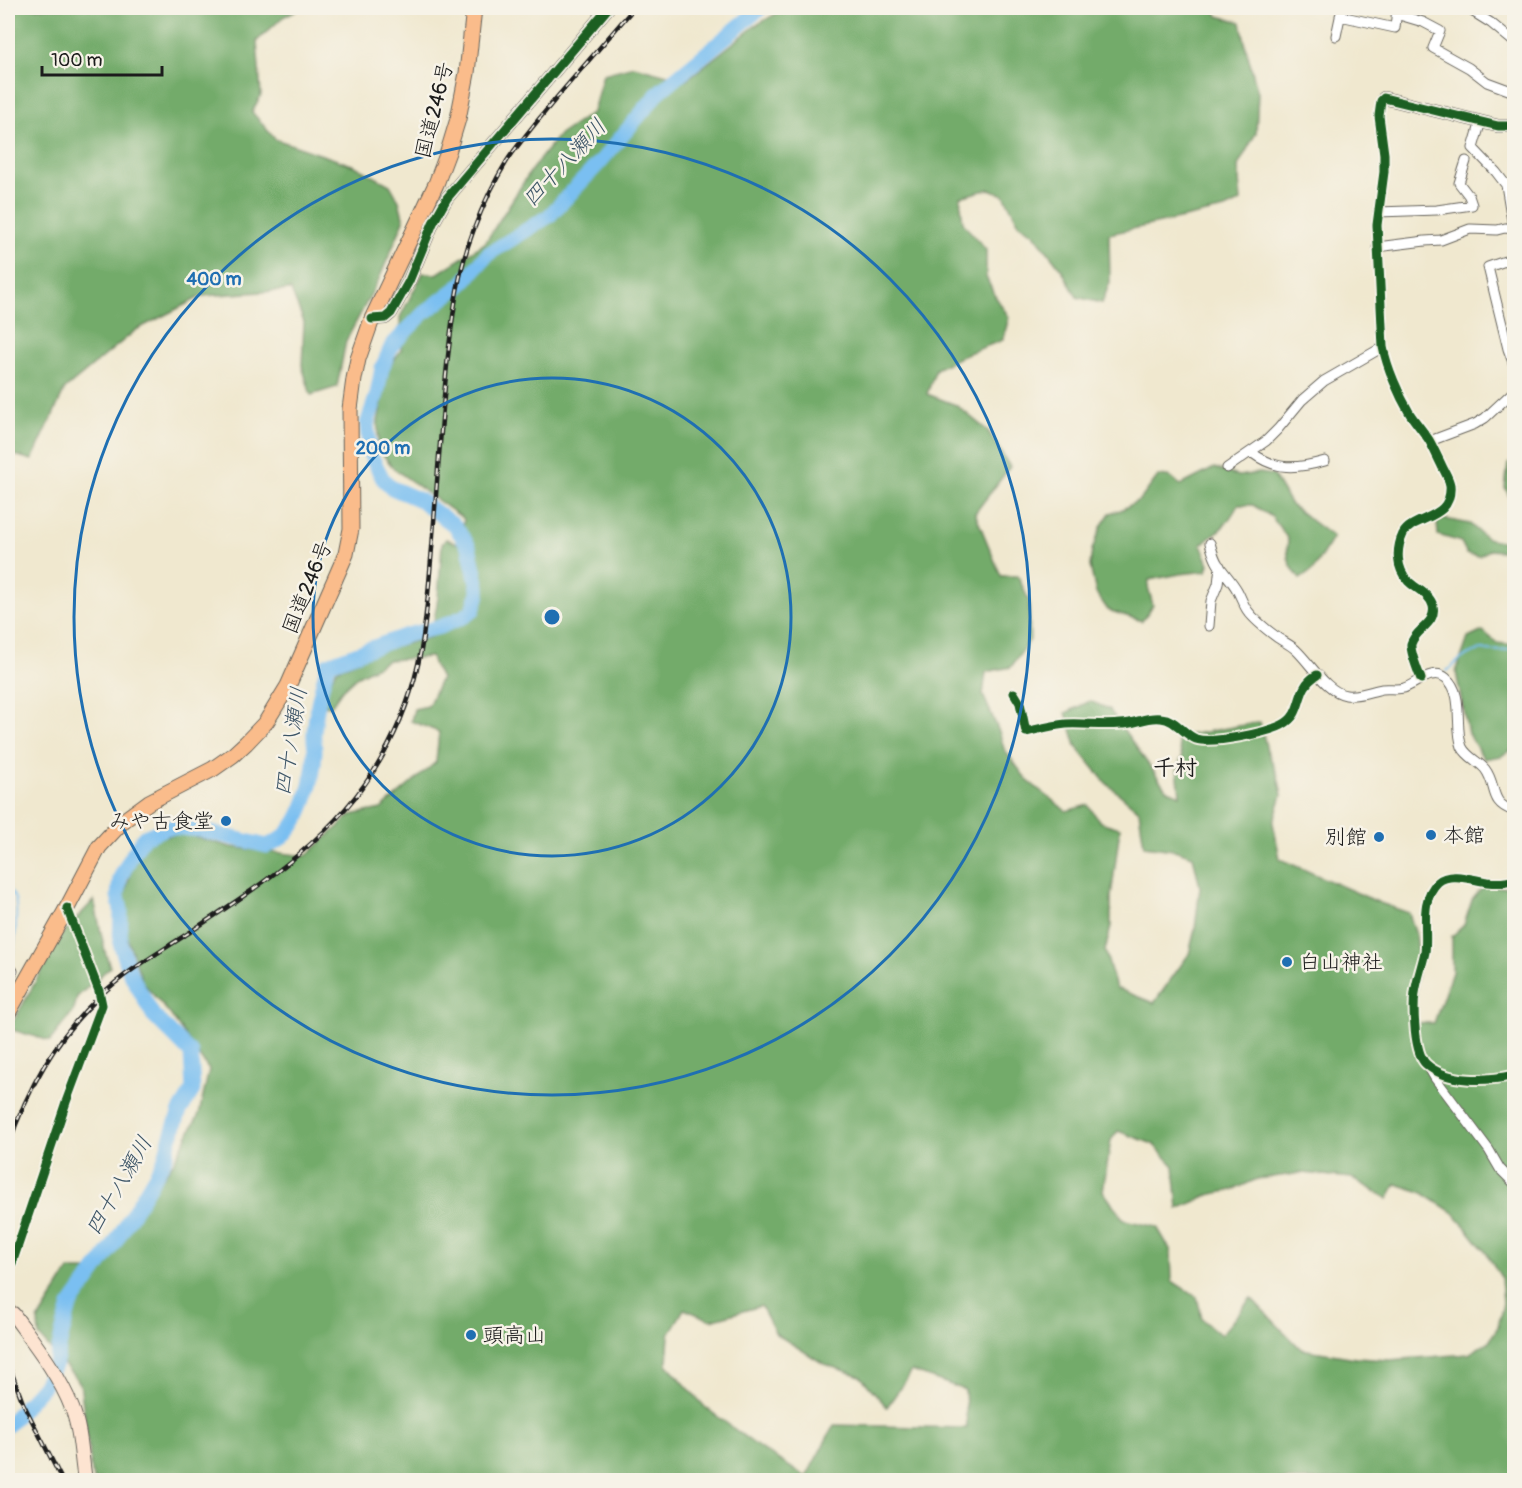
<svg xmlns="http://www.w3.org/2000/svg" width="1522" height="1488" viewBox="0 0 1522 1488" font-family="Pangolin,'Klee One',sans-serif">
<style>
.forest{fill:#73ab6a;stroke:#486443;stroke-width:1.5;fill-rule:evenodd}
.lines{fill:none;stroke-linecap:round;stroke-linejoin:round}
.stream{stroke:#7abff1;stroke-width:2}
.river{stroke:#7abff1;stroke-width:15}
.minor-casing{stroke:#66635b;stroke-width:11}
.tertiary-casing{stroke:#66635b;stroke-width:14}
.secondary-casing{stroke:#66635b;stroke-width:16}
.trunk-casing{stroke:#66635b;stroke-width:17}
.minor{stroke:#fff;stroke-width:9}
.tertiary{stroke:#fff;stroke-width:12}
.secondary{stroke:#fde4d1;stroke-width:14}
.trunk{stroke:#fabc8b;stroke-width:15}
.rail-casing{stroke:#1c1c1c;stroke-width:4.5}
.rail{stroke:#f7f3e8;stroke-width:2;stroke-dasharray:7;stroke-linecap:butt}
.cycleway-casing{stroke:#f7f3e8;stroke-width:13}
.cycleway{stroke:#1b5e20;stroke-width:9}
.ring{fill:none;stroke:#1f6fb2;stroke-width:3}
.poi-dot{fill:#1f6fb2;stroke:#f7f3e8;stroke-width:2}
.labels{text-anchor:middle;stroke-width:5;stroke-linejoin:round;paint-order:stroke}
.street-label{font-size:21px;fill:#1c1c1c;stroke:#f7f3e8}
.poi-label{font-size:21px;fill:#1c1c1c;stroke:#f7f3e8;text-anchor:start}
.water-label{font-size:22px;font-style:italic;fill:#3d5567;stroke:#f7f3e8}
.neighbourhood-label{font-size:22px;font-weight:bold;fill:#1c1c1c;stroke:#f7f3e8}
.centre{fill:#1f6fb2;stroke:#f7f3e8;stroke-width:3}
.ring-label{font-size:18px;text-anchor:middle;font-weight:bold;fill:#1f6fb2;stroke:#f7f3e8;stroke-width:5;stroke-linejoin:round;paint-order:stroke}
</style>
<rect width="100%" height="100%" fill="#f7f3e8"/>
<filter id="ink" filterUnits="userSpaceOnUse"><feTurbulence type="fractalNoise" baseFrequency=".0167" numOctaves="2"/><feDisplacementMap in="SourceGraphic" scale="12" xChannelSelector="R" yChannelSelector="G"/><feConvolveMatrix kernelMatrix="1 2 1 2 8 2 1 2 1" color-interpolation-filters="sRGB"/></filter>
<filter id="wash" filterUnits="userSpaceOnUse"><feTurbulence type="fractalNoise" baseFrequency=".008" numOctaves="4" result="noise"/><feDisplacementMap in="SourceGraphic" scale="24" xChannelSelector="R" yChannelSelector="G"/><feGaussianBlur stdDeviation="1.35" result="paint"/><feColorMatrix in="noise" values="0 0 0 0 0 0 0 0 0 0 0 0 0 0 0 0 0 1.4 0 .05"/><feComposite in="paint" operator="in"/></filter>
<g filter="url(#wash)">
<rect width="100%" height="100%" fill="#f0e8cf"/>
<path class="forest" d="M8 8H300L283 17 257 41 261 95 252 112 275 139 355 166 390 185 399 201 404 221 379 279 346 341 337 387 311 395 302 366 304 322 291 290 202 296 136 330 65 389 32 460 8 453Z
M786 8H1214L1218 16 1241 22 1246 48 1258 93 1256 133 1238 166 1241 201 1225 209 1109 234 1110 282 1102 303 1077 297 1061 269 1034 234 1019 224 1004 195 989 189 960 197 963 223 986 250V277L995 296 1009 317 1003 340 966 354 936 369 927 394 956 405 988 431 1010 467 975 513 1001 576H1018L1029 601 1030 640 1011 667 986 672 983 695 1000 734 1004 749 1027 780 1066 811 1088 805 1100 822 1120 828 1111 897V926L1105 951 1116 988 1154 1003 1189 954 1195 929 1200 887 1193 856 1174 850 1144 846 1139 811 1105 782 1076 746 1066 713 1090 701 1109 709 1166 789 1180 795 1177 768 1182 757 1177 737 1260 722 1267 750 1278 776 1282 795 1273 823 1280 859 1380 903 1409 913 1416 935 1418 950 1414 1023H1434L1452 972V936L1464 925 1472 900 1483 887H1506L1514 886V1073L1511 1090 1514 1113V1480H93L80 1383 39 1336 38 1320 69 1270H104L148 1197 173 1163 199 1114 209 1070 170 1014 143 983 126 935 124 897 136 853 150 839 182 833 231 847 306 856 351 815 381 809 436 762 439 732 411 721 414 709 428 706 441 678 434 666 431 657 388 660 356 677 342 690 331 706 323 705 328 684 336 670 381 650 431 637 438 598 442 544 446 539 459 544 464 519 393 468 378 448V421L389 367 401 350 400 317 423 273 437 274 485 243 532 169 558 136 593 112 603 74 634 66 686 80 756 25ZM1118 1131 1153 1144 1174 1166 1178 1209 1212 1194 1233 1190 1257 1179 1303 1173 1352 1178 1388 1199 1396 1184 1421 1192 1455 1214 1487 1254 1501 1277 1503 1303 1498 1327 1489 1341 1469 1354 1389 1360 1356 1358 1301 1349 1251 1298 1221 1335 1202 1319 1197 1297 1172 1281 1171 1251 1157 1227 1124 1220 1103 1191 1111 1140ZM761 1306 776 1334 824 1364 860 1376 887 1407 912 1371 965 1390 967 1428 834 1425 806 1477 761 1449 705 1407 667 1364 669 1335 684 1309 711 1320Z
M1514 462V505L1505 488 1508 464Z
M1214 468 1238 476 1260 473 1273 475 1291 505 1333 537 1313 570 1300 579C1289 565 1286 559 1288 539L1272 517 1253 505H1238C1227 525 1220 531 1201 544L1209 564 1207 571 1180 574 1149 580 1148 587 1153 605 1142 621 1108 610 1096 593 1090 566 1092 550 1102 525 1110 513 1121 510 1141 499 1158 476H1168L1181 485Z
M1445 519 1470 524 1486 538 1514 544V552L1489 550 1479 556 1467 554 1461 542 1438 535 1437 522Z
M1483 631 1497 643 1514 645V749L1501 756 1484 759 1468 734 1456 672 1468 638Z
M94 900 105 951 110 967 77 997 74 1010 50 1041 9 1029 62 934Z"/>
<g class="lines">
<path class="stream" d="M1447 671C1458 661 1469 650 1485 650 1496 650 1505 653 1514 647
M8 887C10 891 14 895 15 899 18 910 15 955 9 965"/>
<path class="river" d="M8 1425 43 1386 56 1362 62 1334 70 1306 113 1246 164 1161 170 1139 180 1111 193 1090 191 1053 153 1015 130 973 120 943 121 910 118 896 120 878 131 857 144 837 169 827 200 830 267 846C272 843 278 841 283 837 304 819 314 778 315 751 315 745 313 739 314 732 316 709 321 687 328 664L407 635 440 627 465 616 473 610 478 594V587L469 547 455 526 420 500 392 488 383 479 370 454 367 424 377 394 382 368 392 345 424 313 461 285 488 254 549 216 601 161 659 92 761 8"/>
</g>
</g>
<g filter="url(#ink)">
<g class="lines">
<defs>
<path id="minor" d="M1467 8 1491 23 1514 42
M1396 14 1423 22 1440 31 1433 48 1469 68 1487 82 1514 92
M1340 16 1395 28 1397 8
M1336 36 1342 8
M1384 98 1381 101 1379 116 1384 154V172L1377 225 1383 347C1387 368 1399 395 1410 414 1416 423 1423 431 1429 440 1433 447 1437 456 1441 464 1444 471 1449 478 1450 485 1453 521 1413 515 1403 534 1396 549 1396 568 1408 581 1416 589 1430 594 1433 606 1437 624 1415 629 1411 644 1410 652 1418 671 1421 679
M1481 121 1473 148 1496 172 1506 185 1514 233
M1378 212 1437 210 1472 205 1469 196 1459 183 1466 161
M1377 247 1425 241 1441 240 1470 229 1497 230 1505 228 1513 229
M1514 258 1488 267 1508 349 1514 365
M1430 441 1475 424 1485 418 1514 391
M1251 452C1276 471 1296 469 1325 461
M1227 468 1266 441 1278 429 1302 400 1324 381 1383 347
M1210 543C1212 550 1214 558 1218 564 1224 573 1232 581 1237 590 1241 597 1243 604 1247 610 1255 621 1267 630 1278 638 1284 642 1291 645 1296 650 1310 663 1327 692 1346 695 1357 697 1371 691 1382 689 1389 688 1397 690 1404 688 1416 684 1433 667 1446 678 1465 694 1454 726 1462 747 1467 757 1478 761 1485 769 1498 786 1488 803 1514 811
M1209 626 1211 601 1218 584 1220 566
M1014 693 1020 703 1026 732C1039 729 1053 725 1066 724 1084 723 1103 726 1121 724 1135 724 1147 716 1161 718 1176 719 1183 734 1196 739 1213 744 1266 733 1282 725 1306 713 1293 689 1317 675
M1514 880C1506 883 1496 883 1487 882 1473 880 1450 871 1438 882 1419 900 1428 929 1425 952 1422 966 1417 979 1415 993 1413 1008 1414 1053 1426 1064 1448 1084 1489 1081 1514 1075
M8 966 13 971
M1428 1066 1435 1078 1489 1150 1500 1169 1514 1183
M8 1275 66 1102 102 1005 99 991 67 908"/>
<path id="tertiary" d="M1384 98 1498 126H1514
M372 319 385 318 391 313 409 281 433 223 447 198 608 8"/>
<path id="secondary" d="M8 1314H13C34 1343 59 1374 72 1408 81 1431 81 1456 85 1480"/>
<path id="trunk" d="M8 1013 67 908 99 847 123 821 149 802 213 769 233 755 246 743 266 722 288 686 346 554 351 529 350 409 354 379 358 359 372 319 436 184 448 152 458 119 467 73 474 8"/>
</defs>
<use href="#minor" class="minor-casing"/>
<use href="#tertiary" class="tertiary-casing"/>
<use href="#secondary" class="secondary-casing"/>
<use href="#trunk" class="trunk-casing"/>
<use href="#minor" class="minor"/>
<use href="#tertiary" class="tertiary"/>
<use href="#secondary" class="secondary"/>
<use href="#trunk" class="trunk"/>
<defs>
<path id="rail" d="M8 1146C28 1088 55 1038 100 996 125 972 155 955 184 936 258 887 336 838 381 759 400 726 414 688 421 650 427 616 429 582 432 548 437 484 441 420 448 356 453 313 458 270 474 229 483 205 494 182 507 161 522 138 541 117 558 96 583 67 609 37 634 8
M8 1363 23 1403 62 1480"/>
</defs>
<use href="#rail" class="rail-casing"/>
<use href="#rail" class="rail"/>
<defs>
<path id="cycleway" d="M372 319 385 318 391 313 409 281 433 223 447 198 608 8
M1421 679C1418 671 1410 652 1411 644 1415 629 1437 624 1433 606 1430 594 1416 589 1408 581 1396 568 1396 549 1403 534 1413 515 1453 521 1450 485 1449 478 1444 471 1441 464 1437 456 1433 447 1429 440 1423 431 1416 423 1410 414 1399 395 1387 368 1383 347L1377 225 1384 172V154L1379 116 1381 101 1384 98 1498 126H1514
M1014 693 1020 703 1026 732C1039 729 1053 725 1066 724 1084 723 1103 726 1121 724 1135 724 1147 716 1161 718 1176 719 1183 734 1196 739 1213 744 1266 733 1282 725 1306 713 1293 689 1317 675
M1514 880C1506 883 1496 883 1487 882 1473 880 1450 871 1438 882 1419 900 1428 929 1425 952 1422 966 1417 979 1415 993 1413 1008 1414 1053 1426 1064 1448 1084 1489 1081 1514 1075
M8 1275 66 1102 102 1005 99 991 67 908"/>
</defs>
<use href="#cycleway" class="cycleway-casing"/>
<use href="#cycleway" class="cycleway"/>
</g>
</g>
<g class="ring">
<circle cx="552" cy="617" r="239"/>
<circle cx="552" cy="617" r="478"/>
</g>
<g class="poi-dot">
<circle cx="226" cy="821" r="6"/>
<circle cx="1431" cy="835" r="6"/>
<circle cx="1379" cy="837" r="6"/>
<circle cx="1287" cy="962" r="6"/>
<circle cx="471" cy="1335" r="6"/>
</g>
<g class="labels">
<g class="street-label">
<text transform="translate(434 110) rotate(-76)" y="7">国道246号</text>
<text transform="translate(307 587) rotate(-68)" y="7">国道246号</text>
</g>
<g class="poi-label">
<text x="214" y="828" text-anchor="end">みや古食堂</text>
<text x="1443" y="842">本館</text>
<text x="1367" y="844" text-anchor="end">別館</text>
<text x="1299" y="969">白山神社</text>
<text x="483" y="1342">頭高山</text>
</g>
<g class="water-label">
<text transform="translate(564 162) rotate(-47)" y="8">四十八瀬川</text>
<text transform="translate(290 741) rotate(-81)" y="8">四十八瀬川</text>
<text transform="translate(118 1185) rotate(-60)" y="8">四十八瀬川</text>
</g>
<g class="neighbourhood-label">
<text x="1175" y="775">千村</text>
</g>
</g>
<circle cx="552" cy="617" r="9" class="centre"/>
<g class="ring-label">
<text x="214" y="285">400 m</text>
<text x="383" y="454">200 m</text>
</g>
<rect width="1522" height="1488" fill="none" stroke="#f7f3e8" stroke-width="30"/>
<path d="M42 66v9h120v-9" fill="none" stroke="#1c1c1c" stroke-width="3"/>
<text x="51" y="66" font-size="18" fill="#1c1c1c" stroke="#f7f3e8" stroke-width="4.5" paint-order="stroke">100 m</text>
</svg>
